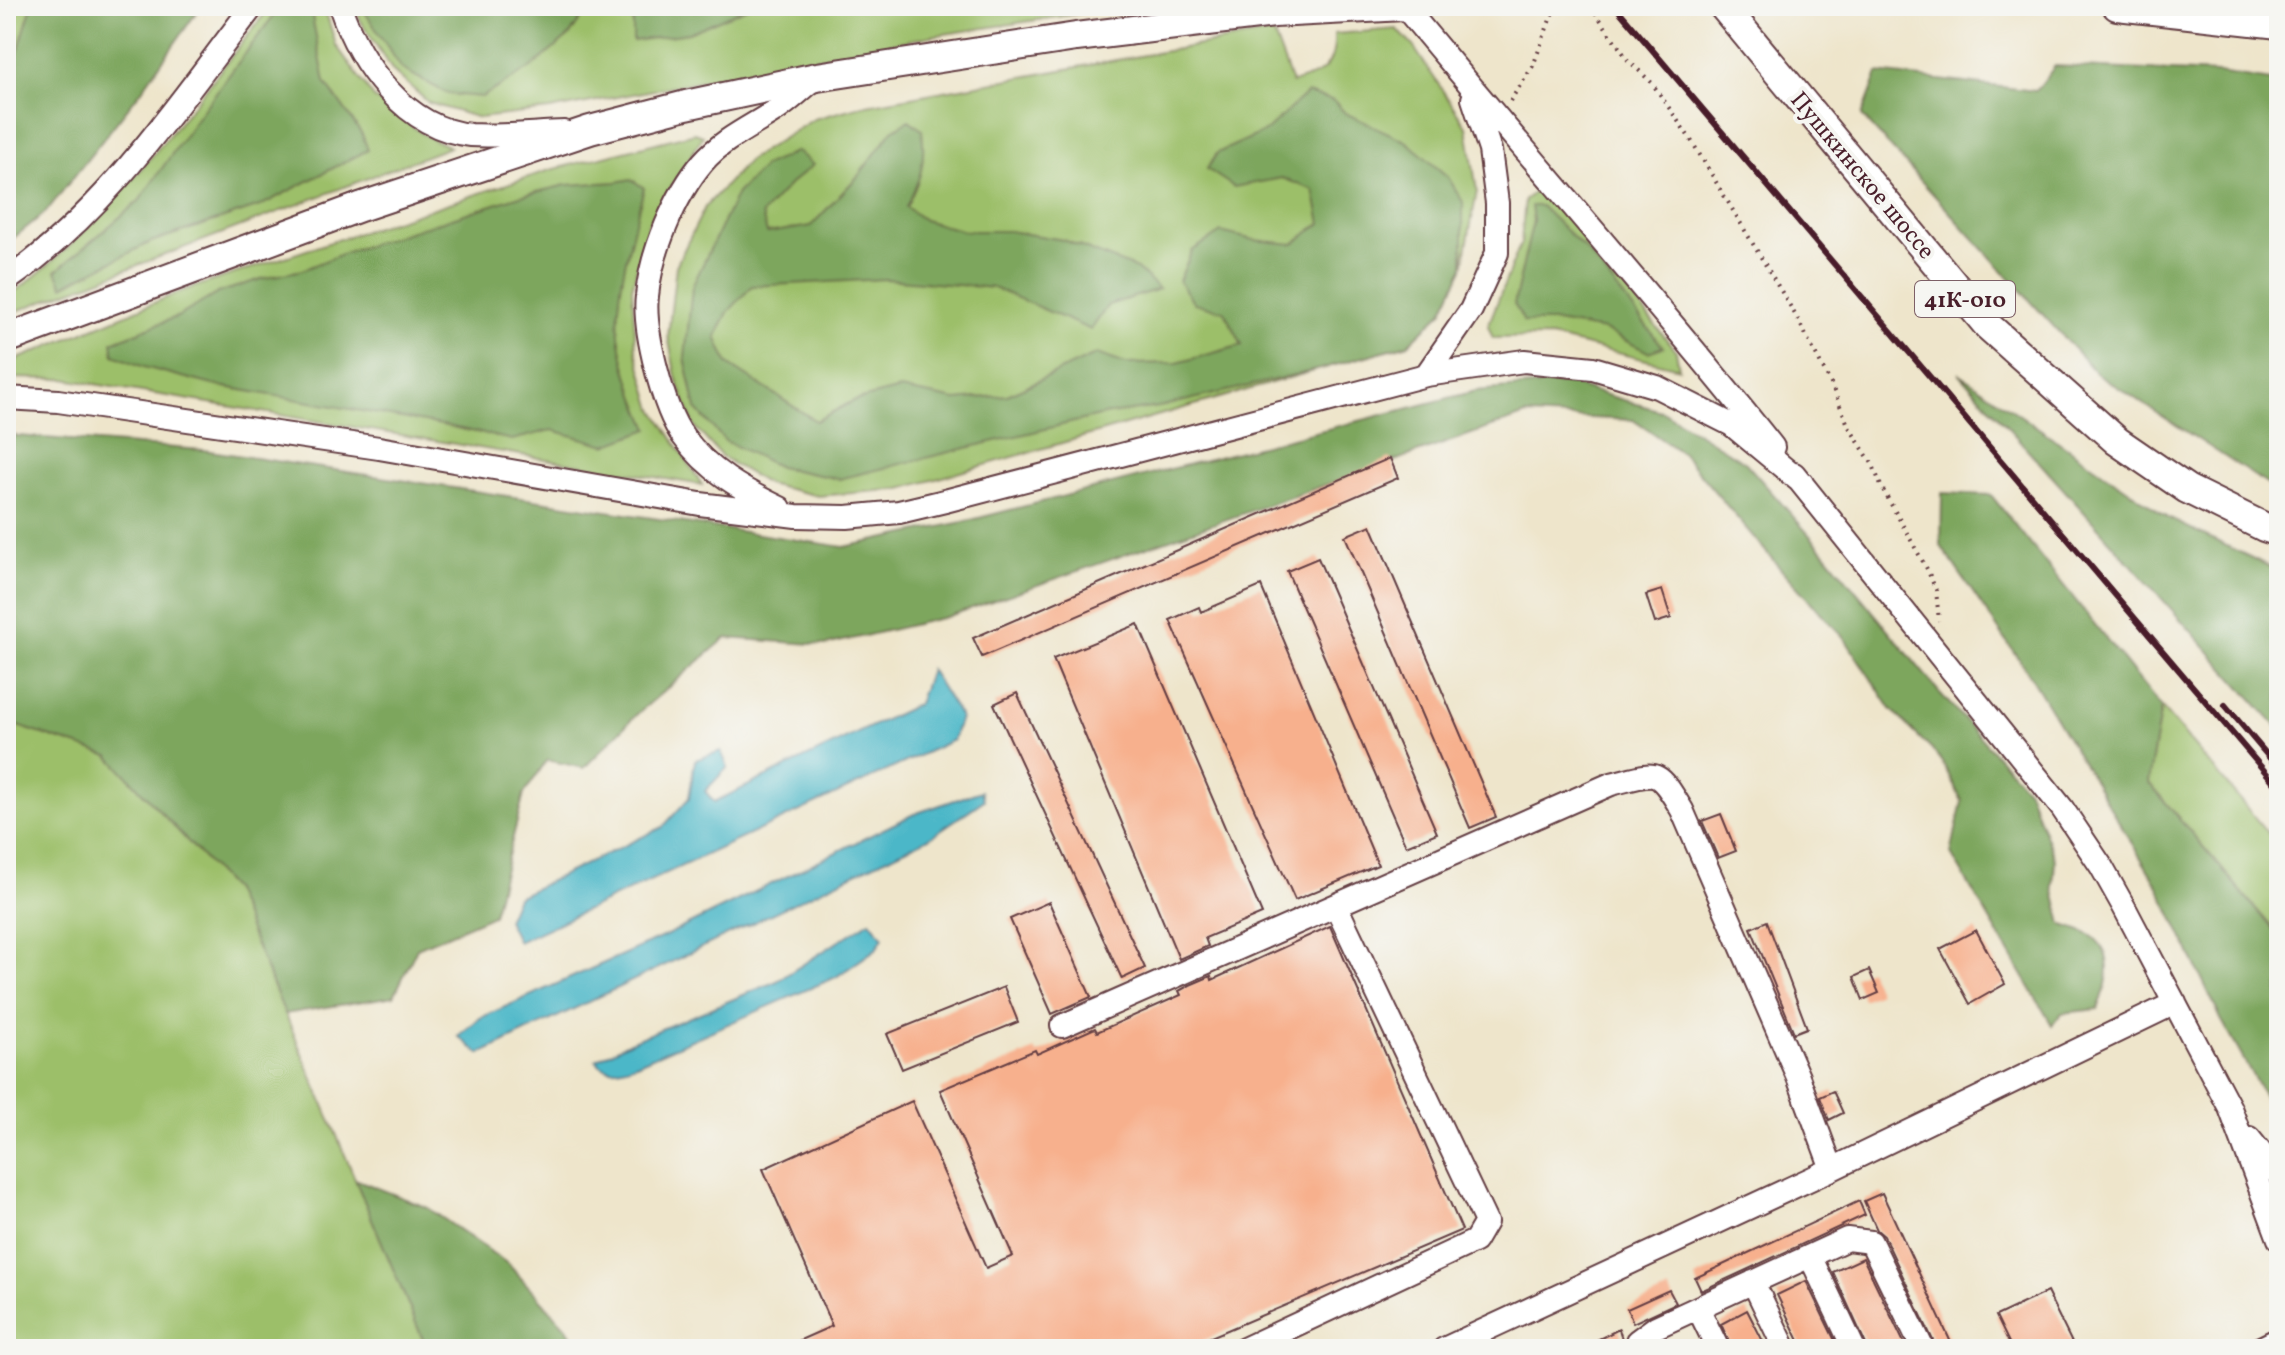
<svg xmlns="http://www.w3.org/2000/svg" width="2285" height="1355" viewBox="0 0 2285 1355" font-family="Vollkorn,serif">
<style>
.green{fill:#9cbf69;stroke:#736f4a;stroke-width:2}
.forest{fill:#7da65d;stroke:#646244;stroke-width:2}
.water{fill:#4cb7c8;stroke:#4b6b7a;stroke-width:2}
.building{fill:#f7b08d}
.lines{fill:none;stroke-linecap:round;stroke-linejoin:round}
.minor-casing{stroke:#633d43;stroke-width:26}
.major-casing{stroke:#633d43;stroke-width:32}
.path{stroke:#633d43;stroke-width:4;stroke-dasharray:2 6;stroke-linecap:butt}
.minor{stroke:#fff;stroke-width:22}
.major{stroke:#fff;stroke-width:28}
.rail{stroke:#4a1f2b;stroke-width:6}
.labels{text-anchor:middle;stroke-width:8;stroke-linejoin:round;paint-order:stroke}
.shield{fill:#f6f6f2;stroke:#7e6067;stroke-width:2}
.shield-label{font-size:22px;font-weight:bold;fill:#4a1f2b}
.street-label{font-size:24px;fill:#4a1f2b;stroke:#f6f6f2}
</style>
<rect width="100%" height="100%" fill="#f6f6f2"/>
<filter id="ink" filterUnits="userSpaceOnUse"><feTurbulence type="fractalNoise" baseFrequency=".0125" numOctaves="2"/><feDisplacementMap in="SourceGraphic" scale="16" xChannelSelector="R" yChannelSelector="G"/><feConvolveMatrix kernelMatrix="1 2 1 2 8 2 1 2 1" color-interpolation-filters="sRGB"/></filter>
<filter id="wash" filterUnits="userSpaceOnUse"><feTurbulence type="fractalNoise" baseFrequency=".006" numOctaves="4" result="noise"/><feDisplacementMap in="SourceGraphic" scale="32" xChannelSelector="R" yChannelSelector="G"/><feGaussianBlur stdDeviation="1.8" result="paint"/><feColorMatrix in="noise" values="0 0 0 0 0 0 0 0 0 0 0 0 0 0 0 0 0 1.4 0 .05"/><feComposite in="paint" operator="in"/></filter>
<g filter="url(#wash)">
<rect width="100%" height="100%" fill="#eee5cb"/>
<path class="green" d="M6 6H32L6 90Z
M271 6H324L336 45 374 98 424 135 450 147 6 315V298C110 225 191 105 271 6Z
M356 6H1131L931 36 550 110 479 118 429 103 393 71 360 20Z
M1397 29 1413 46 1467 127 1477 191 1463 268 1442 312 1408 344 901 489 818 496 767 484 722 457 694 426 676 377 668 336 676 266 705 207 750 159 814 119 861 106 1273 32 1292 83C1322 74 1336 68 1334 34Z
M695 133 703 136 648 224 632 288 636 351 652 406 702 485 64 379 6 378V364L185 290 550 170Z
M1538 189 1550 194 1676 351 1679 368 1551 337 1493 338 1488 326 1521 242 1525 200Z
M2161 707 2279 846V936L2148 782Z
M6 722 109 756 233 890 427 1349H6Z"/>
<path class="forest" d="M32 6H201L142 90 46 212 6 244V90Z
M281 6H310L325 82 362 134 368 150 260 206 151 242 63 286 56 271 139 201 202 111Z
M361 6H590L569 36 532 67 482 97 448 94 402 69Z
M633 6H751L689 33 633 41Z
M2055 66 2218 73 2279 82V492L2096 373 1862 116 1878 73 2036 91Z
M1307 93 1334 101 1345 113 1406 141 1448 177 1463 202V268L1442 312 1408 344 1321 369 1159 407 1103 415 839 479 779 467 725 441 696 409 685 358 692 287 737 193 764 166 797 151 813 165 790 184 762 214 767 233 811 226 858 176 893 130 909 120 922 130C926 164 921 177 906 207L924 220 964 231H1009L1064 240 1137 269 1159 289 1108 305 1091 330 994 288 886 279 752 286 728 312 716 337 728 364 816 421 853 401 900 389 956 400 1007 395 1097 354 1126 364 1177 363 1242 345 1224 311 1194 303 1179 281 1192 251 1221 232 1254 240 1293 244 1321 223 1314 190 1282 178 1234 187 1207 169 1217 153 1266 131Z
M631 179 644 188C633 232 615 289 619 335 623 368 636 399 649 429L606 445 552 430 512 440 447 426 213 385 144 367 114 355 112 342 179 316 218 293 261 279 302 270 347 252 520 196 566 185 616 182Z
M1531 206H1541L1588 252 1663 347 1648 352 1604 330 1555 322H1524L1514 304 1533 221Z
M1959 373 2170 519 2279 571V729Z
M1566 383 1664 412 1746 463 1819 546 1939 692 2028 790 2055 860 2053 887 2062 924C2071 928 2085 931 2093 937 2116 955 2108 986 2098 1009L2062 1013 2052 1025 1951 854 1962 801 1940 758 1891 709 1845 639 1785 574 1683 454 1633 420 1526 415 946 617 826 645 726 638 636 715 584 768 547 760 524 794 493 915 417 948 394 996 285 1014 233 890 109 756 6 722V435L203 450 844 547 963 522 1476 391Z
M1942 493 1991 495 2161 707 2148 782 2279 936V1123L2221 1019 2159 888 2031 677 1941 546Z
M355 1179 428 1208 508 1264 567 1328 580 1349H427Z"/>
<path class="water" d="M930 669 960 717 953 740 518 942 507 920 517 897 663 827 689 798 695 760 721 751 728 767 705 791 714 802 918 704Z
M981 791 984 800 929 838 480 1054 458 1036 480 1018 665 936 914 814Z
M870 921 883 937 876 949 836 977 636 1064C622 1068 606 1075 596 1060L630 1042 777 981Z"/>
<g id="blocks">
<path class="building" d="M1390 458 1398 478 982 657 973 638Z
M1371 525 1496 817 1470 828 1345 536Z
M1318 558 1437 833 1406 846 1287 571Z
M1261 586 1378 865 1295 900 1170 620 1199 607 1201 612Z
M1662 590 1671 618 1655 623 1646 595Z
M1138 624 1262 914 1205 938 1208 946 1179 959 1053 659Z
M1017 693 1145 968 1122 979 994 704Z
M1721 814 1736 851 1718 858 1702 821Z
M1049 902 1091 997 1052 1014 1010 919Z
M1767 921 1807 1028 1794 1033 1751 928Z
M1330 926 1462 1230 1183 1349H780L832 1326 763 1169 912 1101 986 1268 1013 1256 940 1090 1035 1050 1037 1054 1095 1028 1097 1032 1181 995 1179 991 1190 985 1211 976 1212 980Z
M1976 930 2005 984 1970 1004 1940 949Z
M1869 970 1879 993 1863 1000 1854 977Z
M1004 987 1018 1022 902 1069 887 1034Z
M1833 1091 1843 1113 1829 1120 1820 1097Z
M1882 1193 1954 1349H1937L1884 1236 1877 1230 1864 1201Z
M1859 1201 1865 1215 1701 1291 1695 1278Z
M1863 1258 1907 1349H1868L1833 1272Z
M1806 1281 1808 1285 1839 1349H1803L1777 1295Z
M1669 1290 1676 1303 1633 1323 1627 1309Z
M2047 1292 2075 1349H2012L1996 1316Z
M1747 1310 1767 1349H1732L1721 1324Z
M1619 1329 1625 1349H1579Z"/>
</g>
</g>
<g filter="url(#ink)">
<use href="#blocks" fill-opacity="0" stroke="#633d43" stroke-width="2"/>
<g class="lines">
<defs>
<path id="minor" d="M340 6C359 63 405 129 471 135 501 137 534 133 564 132
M1404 6C1526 154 1654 297 1773 447
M6 281C108 210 178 103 253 6
M1426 375 1471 310 1497 253V203L1490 150 1473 99
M6 398 58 401 379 448 700 504 796 516 847 517 899 512 945 501 1426 375 1524 361 1593 368 1657 387 1732 425 1802 483
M1794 474 2062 808 2101 866 2124 907 2230 1108 2279 1239
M780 508C743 490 708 471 683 436 663 409 643 329 647 296 651 253 675 195 703 162 724 138 753 126 778 109 791 100 803 88 816 78
M1062 1026 1611 784C1659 772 1656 767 1682 810L1798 1077 1832 1169
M2249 1138 2279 1175
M1810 1256 1854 1349
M1753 1282 1785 1349
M1698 1308 1718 1349
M1244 1349 1475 1241 1486 1222 1336 906
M1444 1349 1832 1169 2175 1003
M1641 1349 1637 1341 1656 1327 1847 1239 1871 1242 1923 1349
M2259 1349 2279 1339"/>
<path id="major" d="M1723 6 1988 326 2117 441 2187 489 2264 527 2279 532
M2117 6 2279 24
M6 339 360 207 590 130 686 105 817 77 1076 37 1274 13 1404 6"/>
</defs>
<use href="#minor" class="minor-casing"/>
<use href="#major" class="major-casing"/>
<path class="path" d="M1591 6 1628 60 1652 83 1691 140 1796 316 1831 384 1849 427 1873 465 1881 486 1927 569 1936 590 1939 621
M1510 101 1533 66 1555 6"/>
<use href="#minor" class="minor"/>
<use href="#major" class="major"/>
<path class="rail" d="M1615 6 2279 788
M2225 705 2279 769"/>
</g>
</g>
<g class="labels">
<rect class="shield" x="1915" y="281" width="100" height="36" rx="6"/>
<g class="shield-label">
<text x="1965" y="307">41К-010</text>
</g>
<g class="street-label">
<text transform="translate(1863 175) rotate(50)" y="8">Пушкинское шоссе</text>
</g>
</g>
<rect width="2285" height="1355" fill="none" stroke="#f6f6f2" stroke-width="32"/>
</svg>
